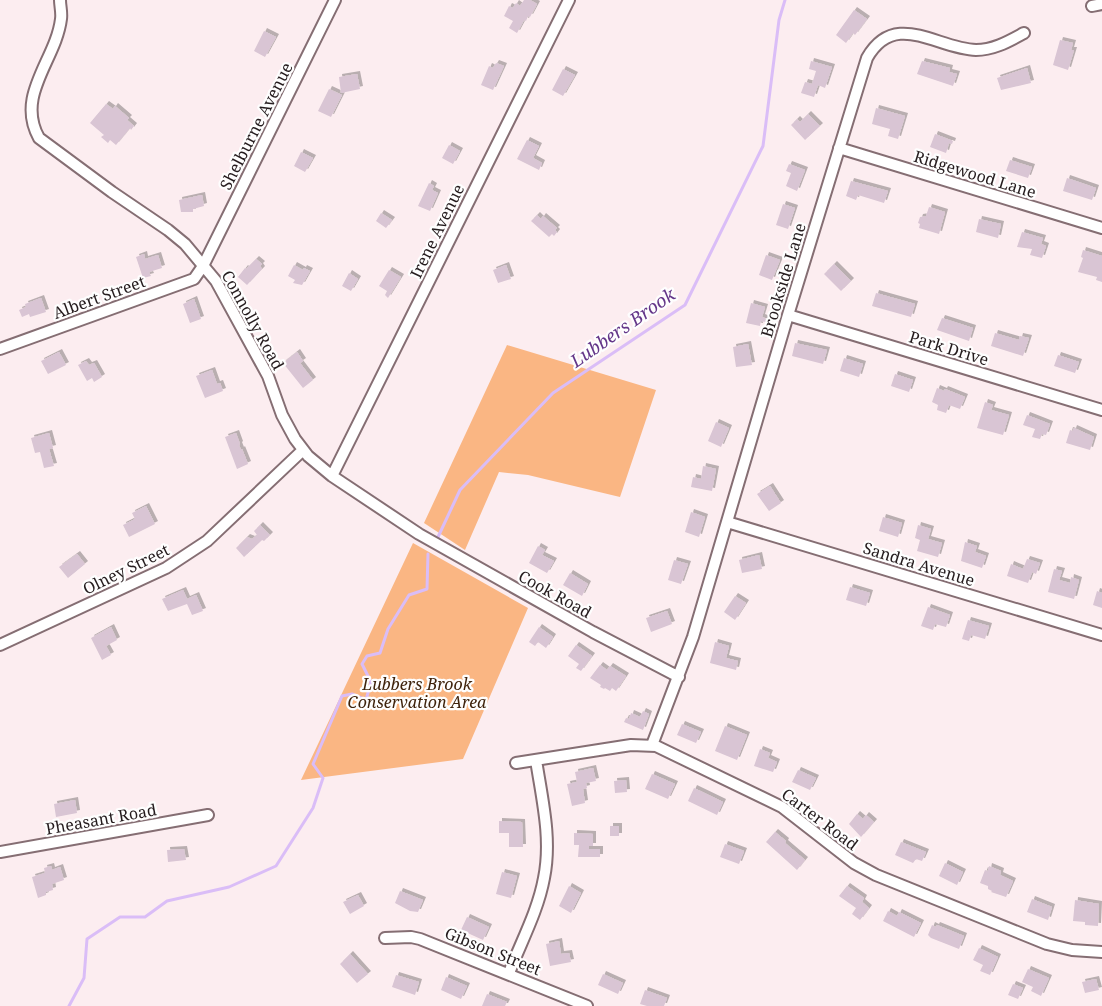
<svg xmlns="http://www.w3.org/2000/svg" width="1102" height="1006" viewBox="0 0 1102 1006" font-family="'Noto Serif',serif">
<style>
.green{fill:#fab683}
.lines{fill:none;stroke-linecap:round;stroke-linejoin:round}
.stream{stroke:#dabdf7;stroke-width:3}
.building{fill:#d9c5d4;filter:url(#shadow)}
.street-casing{stroke:#856e73;stroke-width:14}
.street{stroke:#fff;stroke-width:10}
.labels{text-anchor:middle;stroke-width:4.5;stroke-linejoin:round;paint-order:stroke}
.street-label{font-size:16px;fill:#251c1e;stroke:#fefefe}
.park-label{font-size:16px;font-style:italic;fill:#3f230c;stroke:#fefefe}
.water-label{font-size:18px;font-style:italic;fill:#643689;stroke:#fefefe}
</style>
<defs>
<filter id="shadow"><feDropShadow dx="3" dy="-3" stdDeviation="0" flood-color="#0004"/></filter>
</defs>
<rect width="100%" height="100%" fill="#fcedf0"/>
<path class="green" d="M507 345 656 390 620 497 528 475 499 472 465 550 424 523Z
M413 543 528 608 463 759 301 780Z"/>
<g class="lines">
<path class="stream" d="M438 537 460 490 553 393 685 305 763 146 779 20 785 0
M69 1006 84 978 87 939 120 917H145L167 901 229 887 276 866 313 808 323 778 313 764 342 696 352 694 366 700 371 682 362 664 367 656 380 653 388 629 409 595 427 589 428 554"/>
</g>
<path class="building" d="M524 0H530L537 4 530 17 528 16 526 21 524 20 517 33 509 28 513 21 504 16 509 6 513 8 516 3 520 6Z
M854 10 867 19 855 35 853 33 846 43 836 35Z
M264 31 276 37 265 57 254 51Z
M1060 40 1073 43 1071 50H1074L1068 70 1053 65Z
M811 61 832 67 825 88 818 85 814 97 801 93 805 82 812 84 816 71 809 69Z
M922 61 950 68 949 72 957 74 953 86 917 74Z
M496 63 504 66 493 90 481 85 489 66 493 68Z
M1027 68 1031 83 1001 90 997 78Z
M563 69 575 75 563 96 552 90Z
M357 74 360 89 341 93 339 77Z
M329 89 342 95 331 117 318 111Z
M106 104 113 109 115 106 129 118 127 120 134 126 131 130 130 128 116 145 110 140 108 143 101 137 104 135 90 123Z
M876 108 905 116 898 139 888 136 890 129 872 124Z
M808 114 820 126 805 140 791 125 797 119 800 122Z
M935 134 953 141 952 144 949 143 946 153 930 147Z
M527 140 539 146 533 158 542 163 539 170 517 159Z
M449 145 460 151 453 164 442 158Z
M301 152 313 158 305 172 294 166Z
M1010 160 1032 167 1028 178 1006 171Z
M789 164 805 170 797 191 786 186 791 173 786 171Z
M1067 178 1096 188 1092 200 1063 191Z
M851 181 888 191 884 203 858 195 856 200 846 196Z
M429 183 434 186 432 190 438 193 430 211 418 206Z
M202 195 204 206 193 209V212H181L179 200Z
M783 204 795 208 788 229 776 225Z
M929 207 945 212 939 234 919 228 920 224 918 223 920 217 926 216Z
M381 213 392 220 386 228 376 221Z
M537 215 541 219 543 216 557 228 555 230 557 232 554 236 552 234 549 237 531 221Z
M979 219 1001 224 998 238 976 232Z
M1022 232 1043 238 1041 244 1046 246 1042 258 1030 255 1032 249 1017 247Z
M1083 250 1102 256V282L1096 280 1097 277 1078 272 1083 258 1081 257Z
M144 254 145 259 158 255 162 268 149 272 151 276 143 278 136 257Z
M766 255 780 260 772 280 759 275Z
M256 259 262 264 260 266 262 269 247 285 238 277 245 268 246 269Z
M834 264 851 281 841 291 824 274Z
M294 265 303 270 304 268 310 271 302 285 293 283 295 280 288 276Z
M506 265 511 279 498 283 493 270Z
M389 270 401 277 388 298 385 295 387 291 379 286Z
M349 273 358 279 351 291 342 286Z
M876 293 915 304 911 317 872 306Z
M41 298 46 312 30 317 29 314 22 317 19 310 26 307 25 304Z
M194 299 201 319 190 323 183 304Z
M751 303 765 307 762 317 767 319 766 322 761 321 760 326 746 323Z
M942 318 973 328 969 341 937 330Z
M995 333 1019 340 1020 336 1029 338 1023 356 991 346Z
M795 343 827 350 823 364 792 356Z
M748 344 752 365 736 367 733 347Z
M59 352 66 365 48 374 41 361Z
M297 352 303 361 300 363 313 380 303 388 283 363Z
M1058 355 1079 362 1075 373 1054 366Z
M844 358 863 364 859 377 840 371Z
M86 361 89 365 94 363 102 377 94 382 92 378 87 381 78 365Z
M212 370 217 384 220 383 223 391 205 398 196 376Z
M895 374 913 380 909 392 891 386Z
M937 388 944 391 945 389 965 397 960 409 949 405 946 413 937 410 938 405 932 402Z
M985 402 993 405 991 410 1009 415 1003 435 977 428Z
M1027 415 1050 424 1046 435 1042 434 1040 439 1032 437 1035 429 1023 425Z
M716 422 729 428 721 447 708 441Z
M1074 428 1094 437 1090 450 1066 443 1070 430 1073 431Z
M49 433 53 448 49 449 54 466 44 468 40 452 35 453 31 438Z
M236 433 240 444 239 445 241 450 242 449 248 464 237 469 225 437Z
M703 466 716 469 712 491 691 487 693 477 701 479Z
M770 486 781 503 769 511 757 494Z
M146 506 155 524 129 537 123 525 135 519 132 513Z
M691 512 705 517 699 537 685 532Z
M883 517 902 523 898 537 879 531Z
M260 525 270 535 264 541 262 540 244 557 236 548 247 537 252 539 257 535 254 531Z
M918 525 931 529 928 539 942 543 938 557 917 551 920 540 915 538Z
M965 542 977 546 975 552 986 556 982 568 961 561Z
M538 546 545 550 542 555 554 561 547 573 529 563Z
M77 554 85 564 68 578 59 567Z
M759 555 762 569 742 573 739 560Z
M1027 559 1040 563 1036 574 1032 572 1028 583 1007 576 1011 564 1023 569Z
M674 560 688 564 681 584 668 580Z
M1054 569 1062 571 1059 580 1070 583 1071 577 1079 580 1074 599 1048 592Z
M570 573 588 584 582 596 563 585Z
M850 587 870 593 866 606 846 600Z
M183 590 187 599 196 595 203 611 192 615 187 604 168 611 162 599Z
M1097 591 1102 593V608L1093 605Z
M735 596 746 603 735 620 724 612Z
M928 607 950 615 946 627 935 624 933 630 921 626Z
M667 611 672 624 651 632 646 618Z
M968 620 989 626 985 639 971 635 969 641 962 639Z
M111 627 117 640 106 646 111 655 102 660 91 638Z
M539 627 553 637 546 648 538 642 535 646 529 642Z
M715 642 729 646 726 658 738 661 736 670 710 663Z
M576 645 592 656 581 671 576 668 579 664 568 656Z
M600 665 607 670 610 666 626 676 616 691 612 688 610 691 605 688 604 689 600 687 601 685 590 678Z
M643 711 649 714 643 730 624 722 626 718 629 719 631 713 640 717Z
M682 724 701 732 696 743 677 735Z
M725 726 747 735 737 760 715 751Z
M760 749 770 753 768 758 777 762 773 772 754 766Z
M593 768 596 781 586 783 587 788 583 789 585 803 572 806 567 784 577 782 575 772Z
M798 770 816 778 810 790 792 782Z
M652 774 675 784 668 799 645 789Z
M626 780 627 792 615 793 614 781Z
M694 788 723 802 717 815 688 801Z
M75 800 77 813 56 817 54 804Z
M857 814 863 819 866 815 874 822 861 837 849 824Z
M499 821 522 822 523 847H509V833H499Z
M610 826H619V836H610Z
M775 832 786 841 785 843 805 860 797 870 766 842Z
M574 833 593 834V846H589V849H600V857H578L579 845H574Z
M901 842 926 852 922 861 916 859 913 863 895 855Z
M725 844 744 851 739 864 720 857Z
M184 849 186 860 168 862 167 850Z
M945 863 963 872 957 885 939 876Z
M51 866 52 870 60 867 64 880 52 884 53 890 46 892V895L38 898 32 877 45 873 44 868Z
M989 866 1001 871 1000 875 1013 881 1006 897 991 892 992 891 988 889V886L980 883 985 870 988 871Z
M502 872 517 876 511 898 496 894Z
M569 886 581 893 571 913 559 906Z
M847 886 864 898 862 902 869 908 860 920 852 914 856 908 839 896Z
M400 891 423 900 418 912 410 911 395 903Z
M358 895 364 906 350 914 343 902Z
M1032 899 1052 907 1048 920 1027 912Z
M1075 900 1099 904 1098 926 1085 925V922L1073 921Z
M888 911 897 916 899 912 921 923 914 937 883 921Z
M467 917 489 927 483 940 461 930Z
M932 925 936 927 937 925 964 936 959 949 931 938 928 935Z
M559 941 561 954 569 953 571 962 550 966 546 944Z
M979 948 998 957 990 975 980 971 983 965 973 960Z
M350 954 368 974 357 983 340 964Z
M1028 969 1049 978 1041 996 1031 991 1033 987 1022 982Z
M603 974 623 983 618 994 598 985Z
M396 975 419 982 415 995 392 987Z
M446 977 467 986 461 999 441 990Z
M1096 979 1099 990 1085 993 1082 982Z
M1013 984 1023 988 1018 999 1008 995Z
M645 990 667 998 664 1006H647L640 1004Z
M487 994 507 1002 505 1006H482Z"/>
<g class="lines">
<defs>
<path id="street" d="M60 0C60 6 62 13 61 19 56 60 15 95 39 138L112 192 168 230 185 244 216 281 268 376 282 415 295 439 308 456 332 476 419 534 593 632 679 677
M1092 6 1102 4
M839 148 1102 228
M788 315 1102 410
M0 349 194 279 203 266 335 0
M332 476 569 0
M727 522 1102 635
M0 645 166 568 207 541 303 450
M652 745 693 637 788 315 867 58C895 9 937 49 976 50 994 50 1009 41 1024 33
M516 763 631 745 656 746 782 807 854 863 876 875 1047 944 1072 950 1102 952
M0 852 208 815
M385 938 411 937 420 939 587 1006
M509 973C521 942 538 911 544 878 552 839 542 799 536 760"/>
</defs>
<use href="#street" class="street-casing"/>
<use href="#street" class="street"/>
</g>
<g class="labels">
<g class="street-label">
<text transform="translate(256 126) rotate(-63)" y="6">Shelburne Avenue</text>
<text transform="translate(975 174) rotate(17)" y="6">Ridgewood Lane</text>
<text transform="translate(437 231) rotate(-64)" y="6">Irene Avenue</text>
<text transform="translate(783 280) rotate(-73)" y="6">Brookside Lane</text>
<text transform="translate(99 297) rotate(-20)" y="6">Albert Street</text>
<text transform="translate(253 320) rotate(61)" y="6">Connolly Road</text>
<text transform="translate(949 348) rotate(17)" y="6">Park Drive</text>
<text transform="translate(919 564) rotate(17)" y="6">Sandra Avenue</text>
<text transform="translate(126 569) rotate(-26)" y="6">Olney Street</text>
<text transform="translate(555 594) rotate(29)" y="6">Cook Road</text>
<text transform="translate(101 819) rotate(-10)" y="6">Pheasant Road</text>
<text transform="translate(820 819) rotate(37)" y="6">Carter Road</text>
<text transform="translate(493 951) rotate(22)" y="6">Gibson Street</text>
</g>
<g class="park-label">
<text x="417" y="690">Lubbers Brook<tspan x="417" dy="18">Conservation Area</tspan></text>
</g>
<g class="water-label">
<text transform="translate(623 328) rotate(-35)" y="6">Lubbers Brook</text>
</g>
</g>
</svg>
